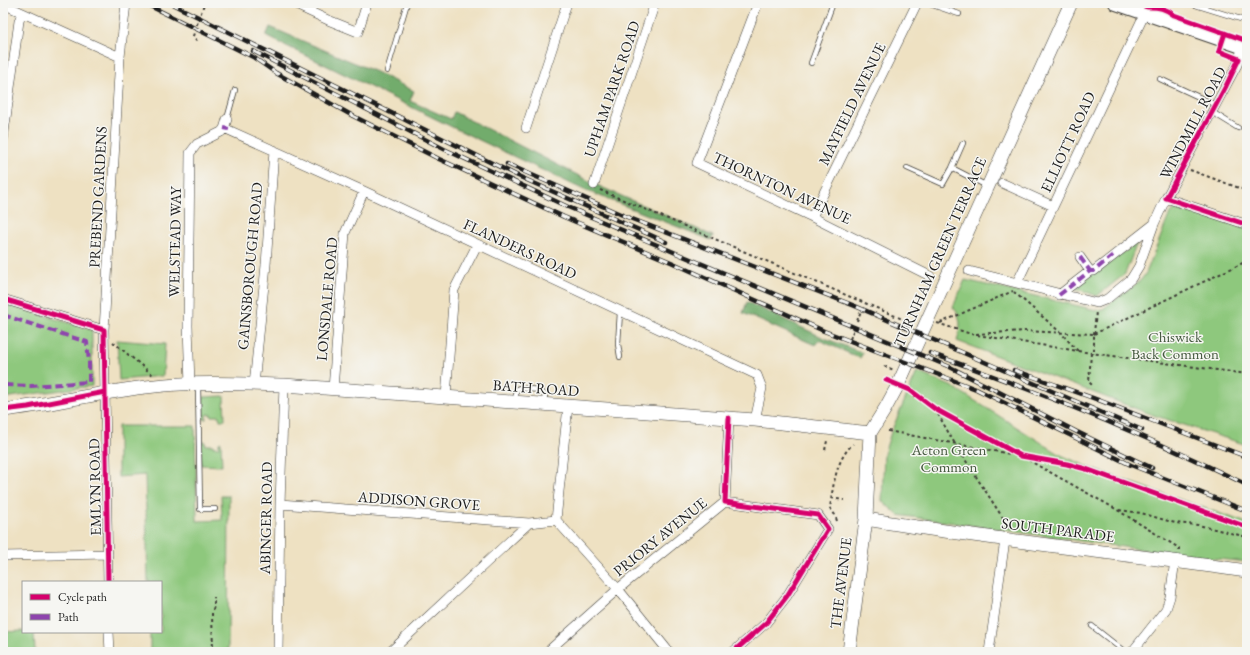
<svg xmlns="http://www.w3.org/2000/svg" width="1250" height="655" viewBox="0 0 1250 655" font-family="'EB Garamond',serif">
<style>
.green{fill:#8ec87d;stroke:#55724c}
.forest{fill:#72ac6c;stroke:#476444}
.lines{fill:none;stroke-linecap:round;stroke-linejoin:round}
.lane-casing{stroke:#3c3a35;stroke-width:6}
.street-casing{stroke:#3c3a35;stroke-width:10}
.secondary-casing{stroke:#3c3a35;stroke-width:14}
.primary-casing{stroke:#3c3a35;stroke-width:16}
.path{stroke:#3c3a35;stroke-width:2;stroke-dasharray:3 3;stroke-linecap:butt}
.lane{stroke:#fff;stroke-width:4.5}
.street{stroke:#fff;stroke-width:9}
.secondary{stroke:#fff;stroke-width:13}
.primary{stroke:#fff;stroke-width:14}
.rail-casing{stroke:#1c1c1c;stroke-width:4.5}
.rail{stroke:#f6f6f2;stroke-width:3;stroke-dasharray:9;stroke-linecap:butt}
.quiet{stroke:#8e44ad;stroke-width:4;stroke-dasharray:8 4;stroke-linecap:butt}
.cycleway-casing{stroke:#f6f6f2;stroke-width:8}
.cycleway{stroke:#d6006c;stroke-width:5}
.labels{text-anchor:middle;stroke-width:3;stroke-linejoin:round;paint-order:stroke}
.street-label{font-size:15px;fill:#1c1c1c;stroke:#f6f6f2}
.park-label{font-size:15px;fill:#44583e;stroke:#f6f6f2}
</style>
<rect width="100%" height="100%" fill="#f6f6f2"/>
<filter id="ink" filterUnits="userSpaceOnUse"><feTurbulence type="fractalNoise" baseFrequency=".025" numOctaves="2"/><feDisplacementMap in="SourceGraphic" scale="8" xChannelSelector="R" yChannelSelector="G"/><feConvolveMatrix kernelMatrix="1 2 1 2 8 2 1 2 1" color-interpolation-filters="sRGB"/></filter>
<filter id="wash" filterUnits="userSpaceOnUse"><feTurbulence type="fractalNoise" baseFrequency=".012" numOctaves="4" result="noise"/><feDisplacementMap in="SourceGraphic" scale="16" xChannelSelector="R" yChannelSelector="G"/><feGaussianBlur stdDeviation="0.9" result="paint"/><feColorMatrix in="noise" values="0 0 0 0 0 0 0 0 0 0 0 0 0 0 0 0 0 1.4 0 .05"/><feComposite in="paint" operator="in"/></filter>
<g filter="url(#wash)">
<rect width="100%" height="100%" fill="#eee1c2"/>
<path class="green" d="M1182 207 1247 229V445L1153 415 957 341C961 328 962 317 953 307L965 280 1096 310 1103 309 1131 288 1141 280 1146 273 1170 213 1175 209Z
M1137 243 1125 274 1097 296 1073 287Z
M3 303 92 330V386L3 398Z
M117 340 165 344 163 376 119 380Z
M917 372 953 387 1061 455 1093 469 1247 523V562L1180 555 898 515 882 501 884 454 891 432Z
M224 396 225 420H220L219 416H211V414L206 415V419H203V397Z
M118 426H195L197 521 222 520 221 496H229L228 652H150V632H161V582H148L145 475 118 477Z
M200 442H205V445H213V447H219V443L221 442 222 466 201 465Z
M23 631V632H34L35 652H3V632Z"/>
<path class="forest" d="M270 27 376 72 414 91 410 101 451 119 454 112 601 187 713 236 711 240 582 189 454 128 266 36Z
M747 302 822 337 863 353 860 358 819 340 815 345 743 313Z"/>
</g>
<g filter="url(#ink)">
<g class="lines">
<defs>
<path id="lane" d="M927 3 959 14
M1189 3 1247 21
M811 63 833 3
M387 71 407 3
M1160 79 1216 105
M1212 112 1238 128
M227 119 235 90
M907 168 943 184 952 168 963 143
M952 168 987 186
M620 357 618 344 620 312
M198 385 200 509H215
M516 401V390L519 388 539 390 545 395 544 403
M1092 626 1125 652"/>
<path id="street" d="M301 3 300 7 328 20 358 32 367 3
M758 3 697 163 812 217 930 276
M3 4 120 57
M1160 18 1165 3
M224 128 364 191 757 375 762 388 755 420
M526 128 567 3
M3 140 19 21 22 13
M1002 183 1053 206
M594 185 655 3
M1166 198 1245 224 1247 223
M812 217 917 3
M1080 257 1090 271
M969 271 1097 303 1107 299 1131 279 1139 266 1154 224 1166 198 1237 65 1243 46
M1017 283 1145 13
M1059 295 1090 271H1094L1154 224
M3 299 104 330
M190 385 188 326 190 153 197 144 221 132 224 129 227 119
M254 385 266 265 274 150
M333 389 345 233 364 191
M446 397 454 290 477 245
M568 406 556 520 618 589 669 652
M725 502 729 418
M280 504 529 523 556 520
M3 556 108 554
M108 582 104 330 120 57 126 3
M109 632 110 652
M278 652 280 504 284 385
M390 652 529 523
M547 652 618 589 725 502 818 515 828 529 787 596 766 623 733 652
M989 652 1005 540
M1132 652 1166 609 1170 597 1175 560"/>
<path id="secondary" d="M3 410C57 404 111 389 165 385 205 382 245 384 284 385L755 420 870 433
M866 519C992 540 1120 553 1247 571
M849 652 866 519 870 433 885 409 898 385 1071 3"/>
<path id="primary" d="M1116 3 1247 48"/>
</defs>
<use href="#lane" class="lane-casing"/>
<use href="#street" class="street-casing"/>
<use href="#secondary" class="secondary-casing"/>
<use href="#primary" class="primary-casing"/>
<path class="path" d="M197 41 193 36 204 4 202 3
M1190 170 1242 189
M600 190 914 324
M1014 292 1060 332 1078 351
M857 321 861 311
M937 323 971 334 1091 353 1247 374
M940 323 1013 291
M976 334 1024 331 1094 334V354
M1094 334 1247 261
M1094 334 1096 311
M850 339 854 329
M113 342 153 375
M1091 353 1089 382 1092 385
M884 366 894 370
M935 409 955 444 1010 529
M888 431 1021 456 1114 508 1179 548V551
M825 450 827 441
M831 498 844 500
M1119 510 1141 513 1175 523 1198 525 1247 537
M837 521 835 515 830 508C833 486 836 459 853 444
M213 652 212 613 214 606V597"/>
<use href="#lane" class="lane"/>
<use href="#street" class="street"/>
<use href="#secondary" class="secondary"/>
<use href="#primary" class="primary"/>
<defs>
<path id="rail" d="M144 3 253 57 276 73 353 116 439 159 564 217 671 262 824 331 976 389 1131 465 1247 511
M170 3 518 176 666 242
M253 51 444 149 568 207 676 253 950 367 1077 432 1152 468
M507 164 627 217 855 306 1142 430
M930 353C1037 391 1144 434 1247 485
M1014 370 1093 398 1247 457"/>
</defs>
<use href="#rail" class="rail-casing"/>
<use href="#rail" class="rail"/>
<path class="quiet" d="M224 128 229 129
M1080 257 1090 271
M1059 295 1090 271H1094L1114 254
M3 315 87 342 89 362V382L31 386 3 385"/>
<defs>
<path id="cycleway" d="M1137 3C1140 4 1146 7 1149 7 1159 7 1165 8 1174 15L1247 41
M1225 33 1219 51 1239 59 1226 86 1166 198 1245 224 1247 223
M3 299 104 330 108 582
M886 380 910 390 935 409 1021 456 1067 464 1086 469 1247 527
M3 410 28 407 105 392
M729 418 725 502 818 515 828 529 787 596 766 623 733 652"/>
</defs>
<use href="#cycleway" class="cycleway-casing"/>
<use href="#cycleway" class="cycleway"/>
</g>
</g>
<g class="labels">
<g class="street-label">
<text transform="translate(612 89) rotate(-71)" y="5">UPHAM PARK ROAD</text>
<text transform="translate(852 104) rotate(-64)" y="5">MAYFIELD AVENUE</text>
<text transform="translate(1193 123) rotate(-62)" y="5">WINDMILL ROAD</text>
<text transform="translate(1068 142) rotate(-65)" y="5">ELLIOTT ROAD</text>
<text transform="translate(782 188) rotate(25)" y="5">THORNTON AVENUE</text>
<text transform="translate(98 197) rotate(-87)" y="5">PREBEND GARDENS</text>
<text transform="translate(175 242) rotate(-89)" y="5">WELSTEAD WAY</text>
<text transform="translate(520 249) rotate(25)" y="5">FLANDERS ROAD</text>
<text transform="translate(940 252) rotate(-66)" y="5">TURNHAM GREEN TERRACE</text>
<text transform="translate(250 266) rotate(-85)" y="5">GAINSBOROUGH ROAD</text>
<text transform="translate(327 299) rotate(-85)" y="5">LONSDALE ROAD</text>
<text transform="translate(536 388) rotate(4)" y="5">BATH ROAD</text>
<text transform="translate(95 487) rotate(-91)" y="5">EMLYN ROAD</text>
<text transform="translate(419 501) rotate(4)" y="5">ADDISON GROVE</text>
<text transform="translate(266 518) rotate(-89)" y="5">ABINGER ROAD</text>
<text transform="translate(1058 530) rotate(7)" y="5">SOUTH PARADE</text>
<text transform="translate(660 537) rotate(-39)" y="5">PRIORY AVENUE</text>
<text transform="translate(841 583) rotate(-83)" y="5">THE AVENUE</text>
</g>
<g class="park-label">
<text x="1175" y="342">Chiswick<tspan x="1175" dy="17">Back Common</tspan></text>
<text x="949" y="455">Acton Green<tspan x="949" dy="17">Common</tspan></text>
</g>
</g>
<rect width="1250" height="655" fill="none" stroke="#f6f6f2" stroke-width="16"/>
<rect x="22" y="581" width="140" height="52" fill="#f6f6f2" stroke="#9f9f9c"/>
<rect x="30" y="594" width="20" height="6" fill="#d6006c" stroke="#9f9f9c"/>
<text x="58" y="601" font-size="12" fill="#1c1c1c">Cycle path</text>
<rect x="30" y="614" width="20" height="6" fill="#8e44ad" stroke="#9f9f9c"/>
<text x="58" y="621" font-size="12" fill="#1c1c1c">Path</text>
</svg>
